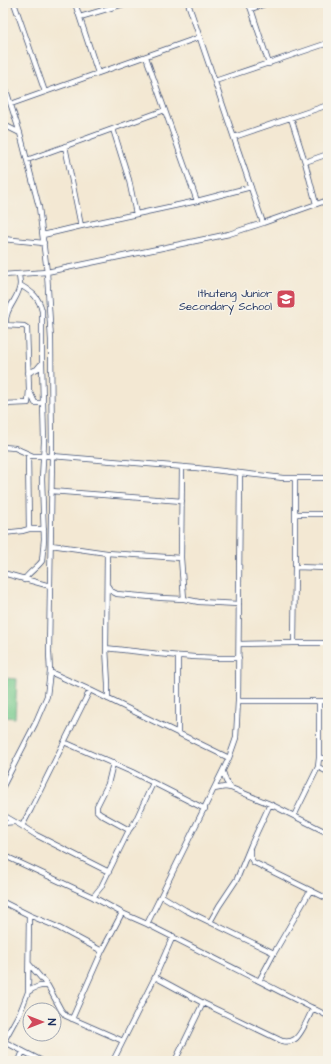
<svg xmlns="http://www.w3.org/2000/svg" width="331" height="1064" viewBox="0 0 331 1064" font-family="'Architects Daughter',sans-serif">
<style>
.green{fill:#78cb8e;stroke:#4a7d76}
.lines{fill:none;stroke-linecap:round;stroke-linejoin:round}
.minor-casing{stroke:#3b4b70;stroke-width:6}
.minor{stroke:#fff;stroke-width:4.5}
.labels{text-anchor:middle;stroke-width:3;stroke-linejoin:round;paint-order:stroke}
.poi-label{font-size:11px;fill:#1b2f5e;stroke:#f7f3e8;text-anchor:end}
</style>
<rect width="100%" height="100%" fill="#f7f3e8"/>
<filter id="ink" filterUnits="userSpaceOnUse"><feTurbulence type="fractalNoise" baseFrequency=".025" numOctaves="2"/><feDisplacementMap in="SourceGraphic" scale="8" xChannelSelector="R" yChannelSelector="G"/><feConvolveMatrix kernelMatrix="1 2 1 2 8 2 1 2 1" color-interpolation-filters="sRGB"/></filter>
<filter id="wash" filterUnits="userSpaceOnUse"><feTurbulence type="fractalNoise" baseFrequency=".012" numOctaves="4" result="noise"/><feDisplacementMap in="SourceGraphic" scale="16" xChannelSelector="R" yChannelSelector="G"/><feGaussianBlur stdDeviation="0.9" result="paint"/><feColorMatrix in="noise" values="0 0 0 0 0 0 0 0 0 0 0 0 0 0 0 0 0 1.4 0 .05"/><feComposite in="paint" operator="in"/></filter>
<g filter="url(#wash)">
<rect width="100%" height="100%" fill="#f3e8d3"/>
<path class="green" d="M3 678 17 679 15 718 3 717Z"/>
</g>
<g filter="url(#ink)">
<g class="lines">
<defs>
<path id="minor" d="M14 3 45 92
M75 3 98 73
M188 3 263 223
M248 3 251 9 268 3
M251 9 269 64
M80 17 127 3
M146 57 197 201
M3 81 20 133 39 207 47 272 51 340 52 456 49 652 50 672 47 696 35 724 3 786
M215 81 328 43
M11 104 200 37
M3 118 6 126
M291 118 305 162 316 204
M3 125 6 126 20 133
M113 129 129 180 136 214
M234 137 328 105
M65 146 81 226
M27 160 165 110
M305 162 328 154
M43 235 81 226 197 201 251 187
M3 239 44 243
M3 275 47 272 229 234 263 223 328 200
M20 285C32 292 39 297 42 311V363L44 442 42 479 44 539 42 561C37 568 29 572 24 580
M3 325 24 326 27 328 29 390 28 403 3 404
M6 325C4 308 20 298 20 284 20 281 19 277 19 274
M28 373 37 369 42 363
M30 392 35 403H43
M3 447 15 448 33 456H52L196 468 240 473 238 701 236 738 229 758
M28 454 29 529H44
M182 467 181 558 184 599 199 602 239 604
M240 473 283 478H328
M295 479V567L328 568
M51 491 182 501
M295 514H328
M3 533 22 531 29 529
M51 545 107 553 106 648 108 684V699
M107 553 181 558
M295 567 294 643H328
M3 573 50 586
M107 585 111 591 117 594 162 598 184 599
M239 644 294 643
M106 648C151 653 194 659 239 658
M238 701H319V758L318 767 294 816
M319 701H328
M178 733V656
M64 742 132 772 205 809
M319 758H328
M113 763 108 784 97 806V811L100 814 129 830 135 822 153 783
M318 767 328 772
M223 772 226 781 231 788 270 804 328 833
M214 789 225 787 231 788
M3 815 22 826 31 809 90 690
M3 823 14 822
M22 826 36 835 109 872
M250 850V856L253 862 328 899
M3 855 93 897 122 913 147 924 229 758 90 690 50 672
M162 896 185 910 274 953
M93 897 101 887 129 830
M3 902 29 915 28 992 21 1010 4 1041
M29 915 55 926 102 951
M210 922 219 906 237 879 251 845 270 804
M147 924 328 1016
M173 936 155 977 203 1003 175 1061
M29 964 48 986 61 1010 66 1016 123 1041
M328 970 327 973 328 975
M259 981 274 953 310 891
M28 992C35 987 40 985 48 986
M203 1003 282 1041C287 1042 291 1042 295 1039 302 1034 309 1016 313 1008
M72 1019 102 951 122 913
M3 1041 42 1061
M19 1061 23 1051
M113 1061 155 977
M324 1061 328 1054"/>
</defs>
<use href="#minor" class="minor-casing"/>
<use href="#minor" class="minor"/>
</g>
</g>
<defs>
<symbol id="school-square" viewBox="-11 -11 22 22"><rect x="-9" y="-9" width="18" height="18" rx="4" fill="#d1495b" stroke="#f7f3e8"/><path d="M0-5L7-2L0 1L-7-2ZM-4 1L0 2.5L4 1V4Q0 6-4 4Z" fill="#fff"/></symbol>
</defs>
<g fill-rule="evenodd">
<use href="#school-square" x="275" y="288" width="22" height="22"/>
</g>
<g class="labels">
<g class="poi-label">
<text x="272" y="297">Ithuteng Junior<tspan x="272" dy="13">Secondary School</tspan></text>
</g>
</g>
<rect width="331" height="1064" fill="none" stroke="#f7f3e8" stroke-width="16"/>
<g transform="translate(42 1022) rotate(90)"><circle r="19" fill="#f7f3e8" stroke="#9fa5b1"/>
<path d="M0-3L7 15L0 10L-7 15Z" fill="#d1495b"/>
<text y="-6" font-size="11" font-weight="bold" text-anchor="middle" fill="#1b2f5e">N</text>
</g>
</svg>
